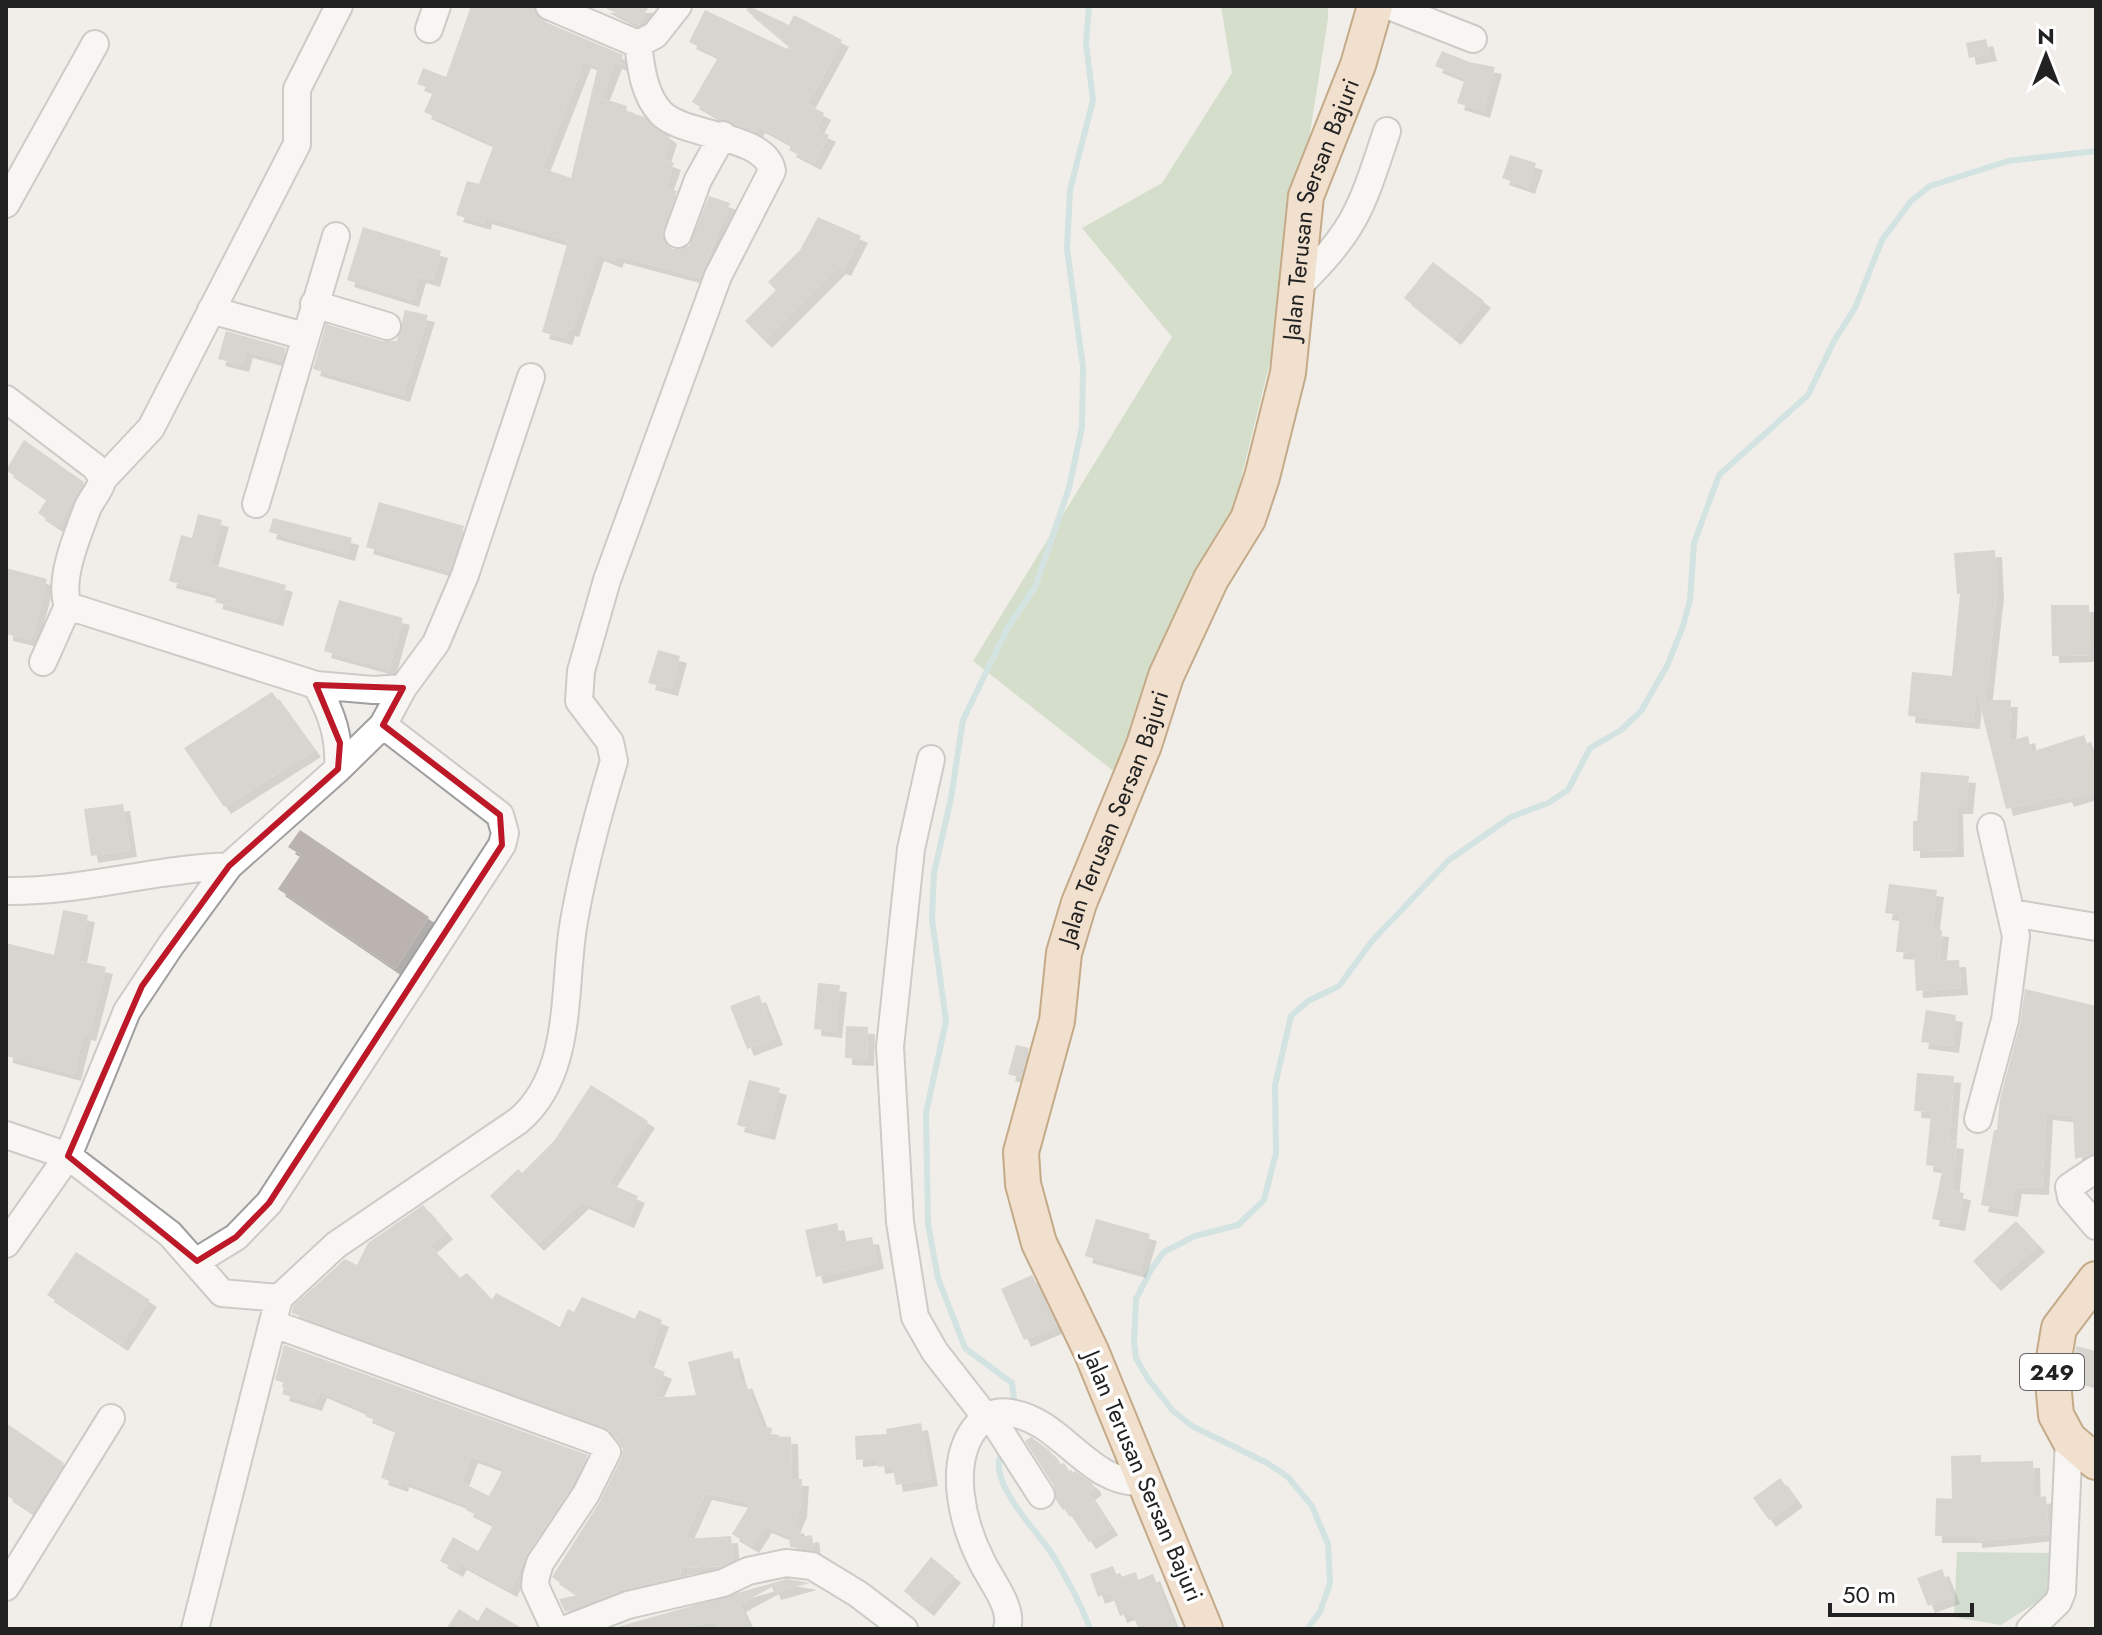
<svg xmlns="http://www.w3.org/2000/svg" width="2102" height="1635" viewBox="0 0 2102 1635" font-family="Jost,sans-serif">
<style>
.forest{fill:#b3cba4}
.cemetery{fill:#aec7af}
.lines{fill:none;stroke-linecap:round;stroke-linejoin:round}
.stream{stroke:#b0d4d9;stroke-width:6}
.building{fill:#bab3b0;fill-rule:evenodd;filter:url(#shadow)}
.minor-casing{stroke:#9f9f9f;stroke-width:30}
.major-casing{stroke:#8e5812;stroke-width:38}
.minor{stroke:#fff;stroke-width:26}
.major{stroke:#f2ceae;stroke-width:34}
.marked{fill:none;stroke:#bc1828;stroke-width:6;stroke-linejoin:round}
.labels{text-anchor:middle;stroke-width:7;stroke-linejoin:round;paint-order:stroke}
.shield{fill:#fff;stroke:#646464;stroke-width:2}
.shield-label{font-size:22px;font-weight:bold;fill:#222}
.street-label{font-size:24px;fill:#222;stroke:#fff}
</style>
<defs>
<filter id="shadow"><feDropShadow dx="7" dy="7" stdDeviation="0" flood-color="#0004"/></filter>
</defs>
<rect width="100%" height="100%" fill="#f1eeea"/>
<path class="forest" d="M1221 6H1328V19L1281 318 1234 507 1121 777 973 661 1172 337 1082 228 1162 183 1232 73Z"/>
<path class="cemetery" d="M1957 1552 2054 1553 2053 1592 2001 1625 1954 1617Z"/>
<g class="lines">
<path class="stream" d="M1015 1407 1012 1383 965 1348 938 1278 928 1224 926 1113 946 1021 932 919 934 873 951 798 963 720 1008 627 1035 587 1069 488 1082 427 1083 367 1067 249 1070 190 1093 100 1086 43 1089 6
M1002 1451C985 1482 1039 1532 1054 1557 1067 1579 1082 1605 1090 1629
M1307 1629 1320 1612 1330 1583 1328 1544 1312 1506 1288 1477 1267 1463 1192 1426 1173 1411 1148 1379 1136 1358 1134 1342 1136 1299 1152 1268 1164 1252 1195 1236 1238 1225 1264 1200 1276 1153 1275 1085 1291 1016 1308 1001 1339 986 1372 941 1449 860 1511 817 1548 803 1568 790 1590 748 1621 730 1641 711 1667 666 1683 626 1690 600 1694 543 1719 475 1808 395 1834 341 1855 308 1882 240 1911 201 1930 186 2008 161 2096 151"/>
</g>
<path class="building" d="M471 6H533L543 21 623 55 620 64 615 62 601 98 627 106 626 111 644 117 670 137 663 159 674 163 665 188 677 191 663 229 665 244 673 249 689 246 709 196 730 203 700 278 617 256 615 261 597 254 572 330 568 329 565 338 542 332 568 241 485 217 484 223 456 215 467 181 479 184 494 144 424 112 434 90 417 84 423 68 446 77ZM584 61 598 66 571 178 542 168Z
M602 6H649L639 25Z
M749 6 789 25 794 15 842 40 807 104 824 113 816 129 829 135 814 163 789 150 792 144 758 126 755 132 721 119 692 102 719 56 689 42 705 10 787 49 789 46 746 10Z
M1986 39 1990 54 1969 58 1966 43Z
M1442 51 1469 62 1495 67 1483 111 1457 103 1465 78 1435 66Z
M1510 155 1536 163 1528 187 1502 178Z
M818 217 861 236 844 269 839 267 765 341 745 321 776 290 768 282 800 250Z
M363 227 441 251 433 280 419 276 412 300 347 280Z
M1433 262 1484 301 1454 338 1404 298Z
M405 310 428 315 403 395 313 369 326 324 382 341H397Z
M226 331 286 348 282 361 246 351 242 365 218 359Z
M24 440 84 482 57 526 38 513 47 499 6 470Z
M379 502 464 526 449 571 366 547Z
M198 514 222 520 210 564 286 585 276 619 215 602 218 594 169 581 181 535 192 538Z
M273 518 352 538 348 554 269 532Z
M1995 550 1997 591 1985 700H2011L2009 741 2028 736 2031 752 2084 735 2096 770V791L2067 800 2065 795 2006 809 1976 689 1973 722 1908 716 1912 672 1952 676 1960 594H1957L1954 553Z
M6 568 47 579 31 640 6 634Z
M339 600 403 618 389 669 324 651Z
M2051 605H2089L2090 655 2052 656Z
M658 650 680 656 671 689 648 683Z
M272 692 314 750 224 807 184 748Z
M1921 772 1969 776 1966 807H1956L1957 850 1913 851V821H1917Z
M123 804 130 850 91 856 84 809Z
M300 830 429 917 395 969 278 889 301 855 288 847Z
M1889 884 1937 890 1932 929 1942 930 1939 961 1959 960 1961 988 1916 991 1914 953 1896 952 1900 915 1885 913Z
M63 910 88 915 79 961 106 967 89 1034 84 1033 74 1074 6 1056V943L54 955Z
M818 983 840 985 835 1031 814 1029Z
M2025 989 2096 1006V1153L2075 1159 2073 1116 2046 1113 2042 1188 2015 1187 2011 1210 1981 1205 1994 1130H1997L2000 1099 2020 1024Z
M759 995 776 1038 747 1049 730 1006Z
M1926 1010 1956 1015 1952 1046 1921 1042Z
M846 1026 868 1027 867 1059 845 1058Z
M1016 1045 1029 1048 1021 1078 1008 1074Z
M1917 1073 1954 1076 1949 1141 1957 1142 1952 1191 1964 1193 1958 1224 1932 1219 1943 1167 1926 1165 1931 1112 1914 1111Z
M749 1080 780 1088 768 1133 737 1125Z
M591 1085 648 1121 608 1183 638 1196 627 1221 582 1202 537 1244 490 1196 518 1169 522 1173 554 1141Z
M423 1205 446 1232 430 1246 460 1278 467 1273 492 1300 496 1293 560 1327 568 1309 574 1312 582 1297 635 1319 639 1310 662 1320 646 1364 665 1372 654 1398 696 1395 688 1362 732 1351 741 1383 745 1381 763 1427 772 1428 771 1436 791 1437 792 1479H802L800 1510 793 1527 797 1526 800 1537 812 1535 814 1550 790 1547 789 1536 765 1526 752 1546 732 1534 751 1503 705 1493 684 1539 731 1536 733 1560 722 1566 680 1568 681 1576 622 1590 565 1612 559 1599 578 1595 552 1577 599 1503 621 1459 623 1449 612 1432 292 1313 293 1306 345 1259 357 1265 368 1243Z
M1096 1219 1150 1234 1139 1271 1085 1256Z
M2016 1221 2038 1245 1994 1284 1973 1261Z
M837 1223 841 1242 872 1237 877 1262 816 1277 805 1230Z
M76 1252 150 1300 121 1344 47 1295Z
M1032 1275 1057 1326 1024 1340 1001 1289Z
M284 1345 588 1455 572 1486 527 1554 510 1590 460 1563 456 1570 440 1561 453 1537 478 1551 494 1524 466 1510 468 1505 402 1480 401 1485 381 1478 396 1429 365 1416 367 1411 320 1391 315 1404 282 1394 285 1383 275 1380ZM471 1456 504 1468 489 1496 461 1482Z
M2076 1346 2096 1351 2094 1383 2073 1377Z
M6 1423 64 1463 32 1512 6 1495Z
M921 1423 931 1479 896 1485 892 1465 878 1467 877 1458 856 1460 855 1436 887 1434 886 1429Z
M1031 1437 1049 1450 1059 1465 1064 1463 1071 1474 1075 1471 1092 1483 1095 1488 1088 1493 1111 1528 1089 1542 1066 1508 1063 1510 1056 1500 1054 1486 1025 1441Z
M1981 1455V1462L2033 1461 2034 1498 2046 1496 2049 1534 1975 1541V1536H1935L1936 1498 1952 1499 1951 1456Z
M1780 1478 1796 1500 1769 1520 1753 1498Z
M931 1557 954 1576 927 1609 904 1591Z
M1113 1566 1118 1578 1136 1572 1138 1580 1153 1574 1175 1629H1139L1131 1612 1120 1616 1111 1592 1098 1597 1090 1574Z
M1942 1569 1953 1597 1928 1606 1917 1578Z
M787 1579 810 1583 774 1593 772 1587 739 1605 750 1629H720L716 1621 678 1629H610Z
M486 1607 523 1629H446L459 1609 478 1621Z"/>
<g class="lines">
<defs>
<path id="minor" d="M1389 6 1473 39
M429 29 437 6
M638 44 655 35 678 6
M6 204 95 44
M678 234 698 180 723 135
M1297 287C1356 231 1362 206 1387 131
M314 304 387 326
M211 310 304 336
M6 399 95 467 103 479C100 490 93 497 88 507 78 534 58 579 68 606
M103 479 151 428 297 144V89L339 6
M256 504 336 236
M43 662 68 606
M316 685 373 690 403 688
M931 759 911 849 890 1047 900 1222 915 1317 935 1352 985 1416
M338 769 383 725 403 688 436 643 465 575 531 377
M6 891C81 892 154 869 229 866
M2012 913 2096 927
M1978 1119 2005 1020 2016 936 1991 827
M6 1135 68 1156 170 1234 222 1293 279 1298
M2096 1169 2069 1187 2071 1197 2096 1226
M6 1244 68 1156 127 1011 171 945 229 866 338 769C340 737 332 714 316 685L68 606
M197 1261 236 1237 269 1203 502 845 505 833 500 815 383 725
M274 1324 599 1442 607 1452 586 1494 540 1563 536 1576 535 1586 555 1629
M989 1414 1041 1495
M6 1587 111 1418
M195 1629 279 1298 336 1245 518 1121C573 1075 563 991 573 927 582 872 598 814 614 761L610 742 579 701 581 671 607 580 718 276 772 171C766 134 684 137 661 113 644 95 641 68 638 44L549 6
M566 1629 628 1605 723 1583 748 1571 786 1563 812 1566 858 1594 904 1629
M1007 1629C1014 1608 991 1581 982 1562 963 1525 947 1465 975 1428 985 1416 994 1410 1011 1413 1063 1421 1088 1485 1143 1482
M2030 1629 2058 1602 2062 1592 2069 1439"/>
<g id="major">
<path d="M2096 1279 2059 1328 2052 1370 2056 1415 2069 1439 2096 1462"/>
<path id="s1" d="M1205 1629 1091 1351 1039 1243 1023 1184 1021 1152 1057 1021 1064 953 1079 903 1144 745 1166 676 1211 579 1248 519 1262 477 1288 373 1306 196 1358 65 1375 6"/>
</g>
</defs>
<use href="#minor" class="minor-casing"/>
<use href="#major" class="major-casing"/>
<use href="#minor" class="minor"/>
<use href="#major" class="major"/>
</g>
<path d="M0 0H2102V1635H0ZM316 685 403 688 383 725 500 815 502 845 269 1203 236 1237 197 1261 68 1156 142 986 229 866 338 769 340 743Z" fill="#f1eeea" fill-opacity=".55" fill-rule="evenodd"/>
<path class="marked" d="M316 685 403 688 383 725 500 815 502 845 269 1203 236 1237 197 1261 68 1156 142 986 229 866 338 769 340 743Z"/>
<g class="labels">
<rect class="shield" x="2020" y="1354" width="64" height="36" rx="6"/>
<g class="shield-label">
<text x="2052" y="1380">249</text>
</g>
<g class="street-label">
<text dy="8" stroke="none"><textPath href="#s1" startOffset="1510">Jalan Terusan Sersan Bajuri</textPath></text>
<text dy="8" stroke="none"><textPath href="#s1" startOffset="862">Jalan Terusan Sersan Bajuri</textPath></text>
<text transform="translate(1143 1476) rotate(67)" y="8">Jalan Terusan Sersan Bajuri</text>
</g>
</g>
<rect width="2102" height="1635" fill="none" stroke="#222222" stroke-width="16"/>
<g transform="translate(2046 56)" stroke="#ffffff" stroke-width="6" paint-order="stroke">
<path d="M0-6L14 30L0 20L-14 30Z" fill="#222222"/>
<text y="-12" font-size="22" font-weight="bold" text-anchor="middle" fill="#222222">N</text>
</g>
<path d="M1830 1603v12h142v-12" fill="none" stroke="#222222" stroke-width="4"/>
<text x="1842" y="1603" font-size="24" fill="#222222" stroke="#ffffff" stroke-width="6" paint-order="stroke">50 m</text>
</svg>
